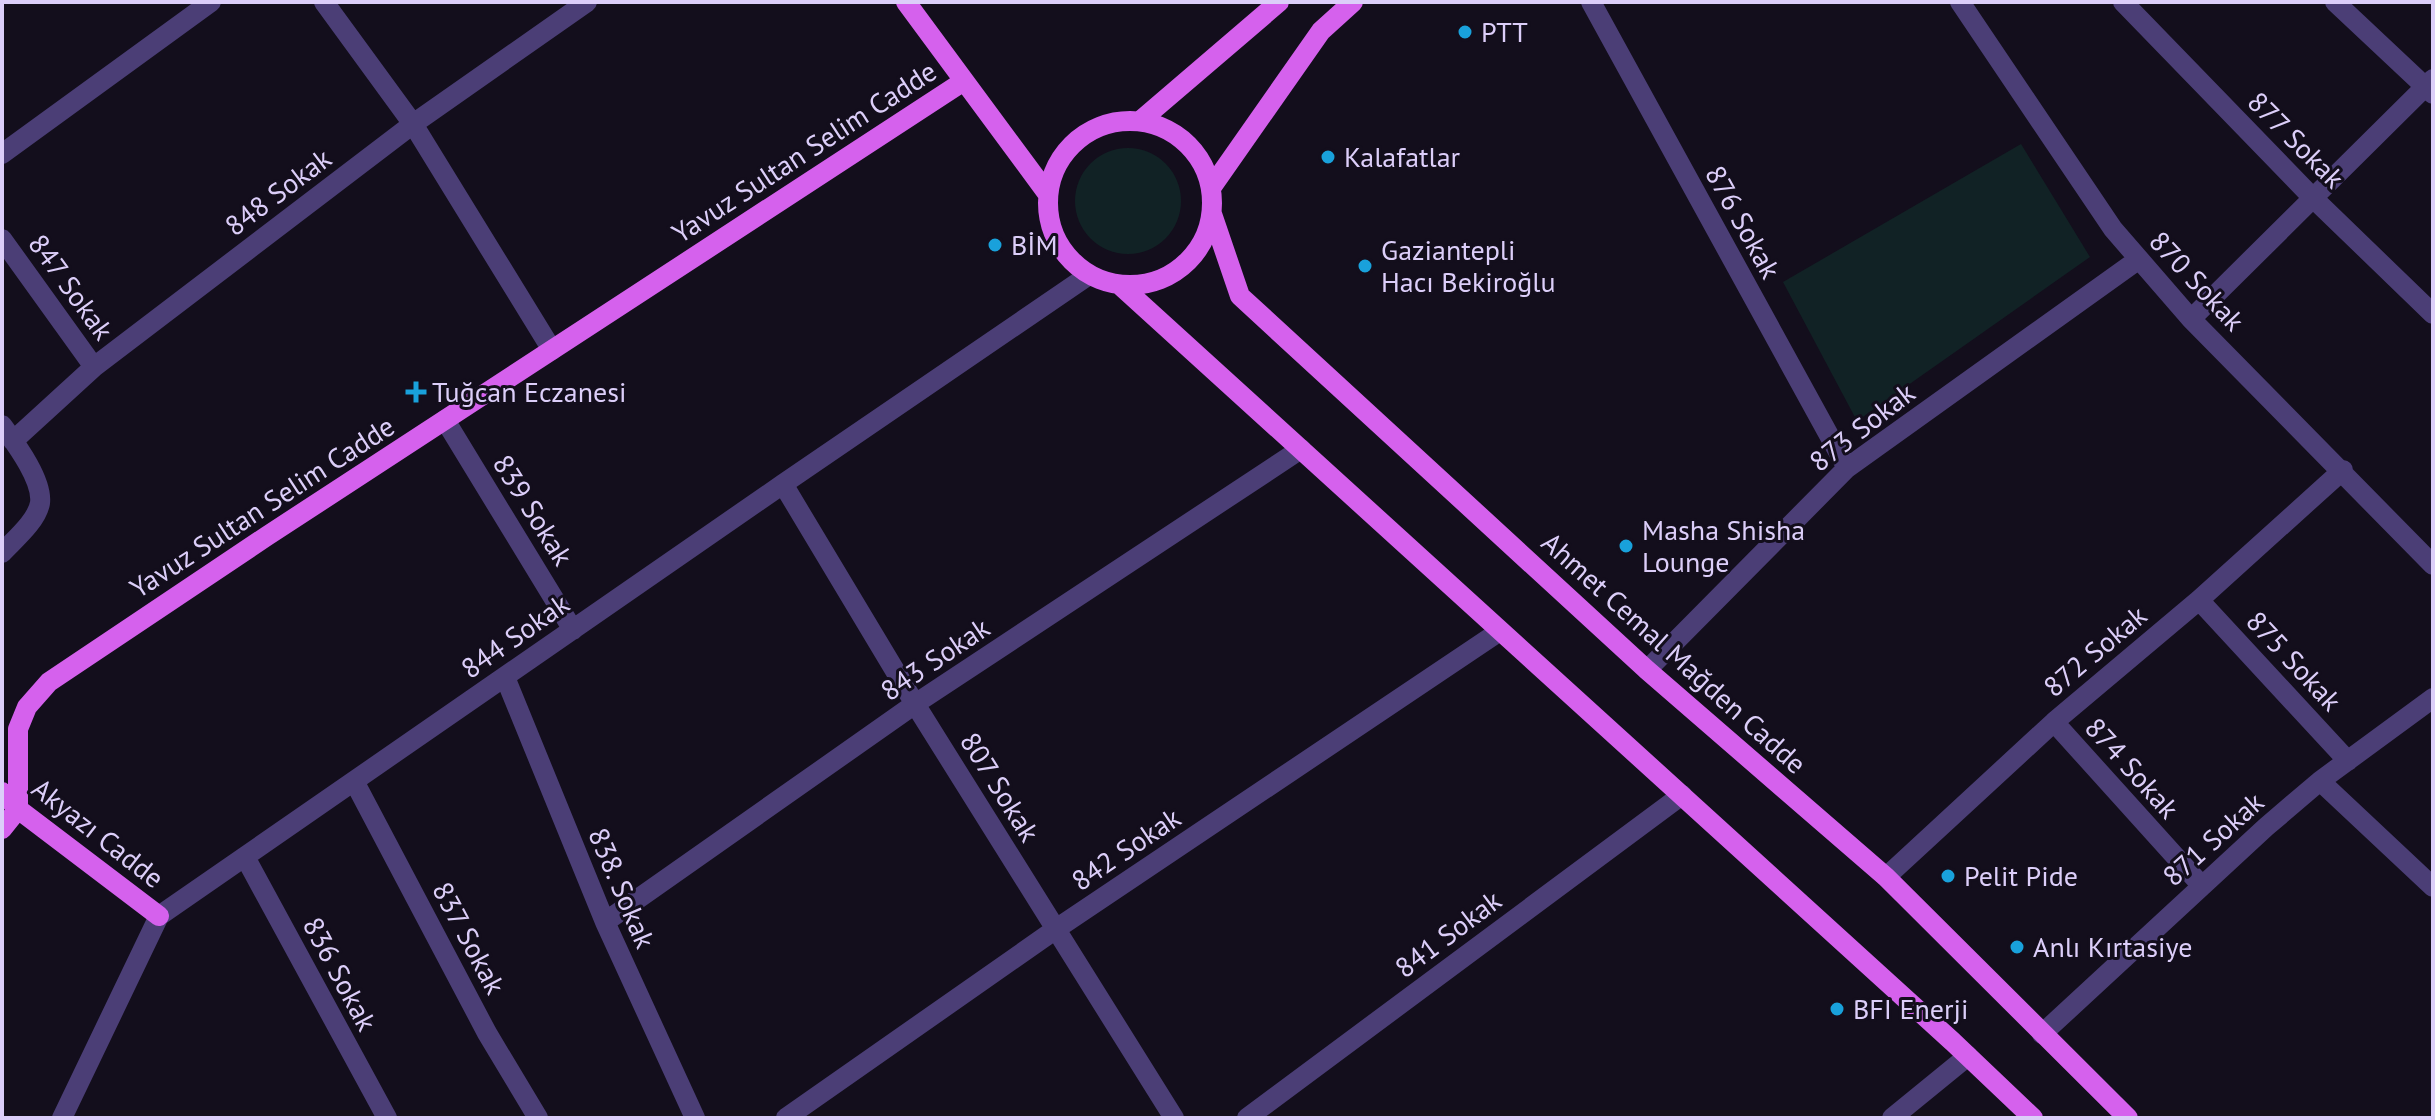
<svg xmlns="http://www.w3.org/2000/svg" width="2435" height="1120" viewBox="0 0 2435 1120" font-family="'PT Sans',sans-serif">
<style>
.green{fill:#112225}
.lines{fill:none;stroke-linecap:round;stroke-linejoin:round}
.minor{stroke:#4b3e76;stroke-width:20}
.major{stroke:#d561ed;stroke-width:20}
.poi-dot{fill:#19a1db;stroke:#130e1c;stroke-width:3}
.labels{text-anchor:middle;stroke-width:6;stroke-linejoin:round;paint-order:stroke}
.poi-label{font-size:28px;fill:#dccef9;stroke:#130e1c;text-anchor:start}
.street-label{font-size:28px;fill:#dccef9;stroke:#130e1c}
</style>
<rect width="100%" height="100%" fill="#130e1c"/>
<path class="green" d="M2021 144 2090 257 1857 421 1783 282Z
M1075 201a53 53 0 1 1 106 0a53 53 0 1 1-106 0Z"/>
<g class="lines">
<path class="minor" d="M324 2 413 124 552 350
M1591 2 1847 468
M1960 2 2113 229 2191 319 2433 565
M2123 2 2312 197 2433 314
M2335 2 2433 94
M2 154 211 2
M2 239 94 367
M2191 319 2433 79
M445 420 573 630
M2 425C15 443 43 480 40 503 37 521 14 540 2 553
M13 441 94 367 413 124 587 2
M783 484 915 704 1174 1118
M2199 600 2348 761
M1647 670 1847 468 2139 259
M505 677 605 922 695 1118
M2054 722 2202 886
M354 781 487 1033 538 1118
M2320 781 2433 887
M245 857 387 1118
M1886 877 2054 722 2199 600 2343 470
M605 922 915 704 1301 449
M2042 1034 2266 827 2320 781 2433 698
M62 1118 159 916 783 484 1089 275
M786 1118 1056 929 1500 631
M1247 1118 1682 795
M1892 1118 1968 1056"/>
<path class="major" d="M906 2 1047 193
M1048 203a82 82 0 1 1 164 0a82 82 0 1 1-164 0Z
M1140 121 1279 2
M1211 188 1321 31 1353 2
M1212 214 1240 296 1647 670 1886 877 2128 1118
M1120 285 1953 1042 2033 1118
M2 792 18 809 159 916
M2 829 18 809V729L27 707 49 682 267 536 964 81"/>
</g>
<g class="poi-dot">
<circle cx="1465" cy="32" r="8"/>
<circle cx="1328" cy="157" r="8"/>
<circle cx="995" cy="245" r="8"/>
<circle cx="1365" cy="266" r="8"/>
<path d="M412 380h8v8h8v8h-8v8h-8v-8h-8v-8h8z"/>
<circle cx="1626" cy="546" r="8"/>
<circle cx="1948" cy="876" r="8"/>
<circle cx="2017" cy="947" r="8"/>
<circle cx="1837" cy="1009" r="8"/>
</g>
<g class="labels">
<g class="poi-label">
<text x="1481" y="42">PTT</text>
<text x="1344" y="167">Kalafatlar</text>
<text x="1011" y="255">BİM</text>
<text x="1381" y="260">Gaziantepli<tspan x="1381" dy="32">Hacı Bekiroğlu</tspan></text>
<text x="432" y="402">Tuğcan Eczanesi</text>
<text x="1642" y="540">Masha Shisha<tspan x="1642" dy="32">Lounge</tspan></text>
<text x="1964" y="886">Pelit Pide</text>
<text x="2033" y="957">Anlı Kırtasiye</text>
<text x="1853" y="1019">BFI Enerji</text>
</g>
<g class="street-label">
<text transform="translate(2296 140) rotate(45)" y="10">877 Sokak</text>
<text transform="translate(804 152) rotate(-33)" y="10">Yavuz Sultan Selim Cadde</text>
<text transform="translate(278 192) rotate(-37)" y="10">848 Sokak</text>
<text transform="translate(1743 222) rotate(61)" y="10">876 Sokak</text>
<text transform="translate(2197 281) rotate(47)" y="10">870 Sokak</text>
<text transform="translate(71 287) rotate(54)" y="10">847 Sokak</text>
<text transform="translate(1862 427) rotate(-38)" y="10">873 Sokak</text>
<text transform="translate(262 507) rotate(-33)" y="10">Yavuz Sultan Selim Cadde</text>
<text transform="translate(533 510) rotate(58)" y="10">839 Sokak</text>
<text transform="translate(515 636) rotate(-35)" y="10">844 Sokak</text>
<text transform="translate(2095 651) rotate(-40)" y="10">872 Sokak</text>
<text transform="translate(1674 653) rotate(42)" y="10">Ahmet Cemal Mağden Cadde</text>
<text transform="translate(935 659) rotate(-34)" y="10">843 Sokak</text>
<text transform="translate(2294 661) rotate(47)" y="10">875 Sokak</text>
<text transform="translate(2132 768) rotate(48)" y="10">874 Sokak</text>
<text transform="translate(1000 787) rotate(58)" y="10">807 Sokak</text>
<text transform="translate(98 833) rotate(38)" y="10">Akyazı Cadde</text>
<text transform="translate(2213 839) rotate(-42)" y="10">871 Sokak</text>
<text transform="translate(1126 849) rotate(-34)" y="10">842 Sokak</text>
<text transform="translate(622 888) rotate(67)" y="10">838. Sokak</text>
<text transform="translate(1448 934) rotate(-37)" y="10">841 Sokak</text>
<text transform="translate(469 938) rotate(62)" y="10">837 Sokak</text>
<text transform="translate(340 974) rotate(62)" y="10">836 Sokak</text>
</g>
</g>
<rect width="2435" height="1120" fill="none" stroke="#dccef9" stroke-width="8"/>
</svg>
